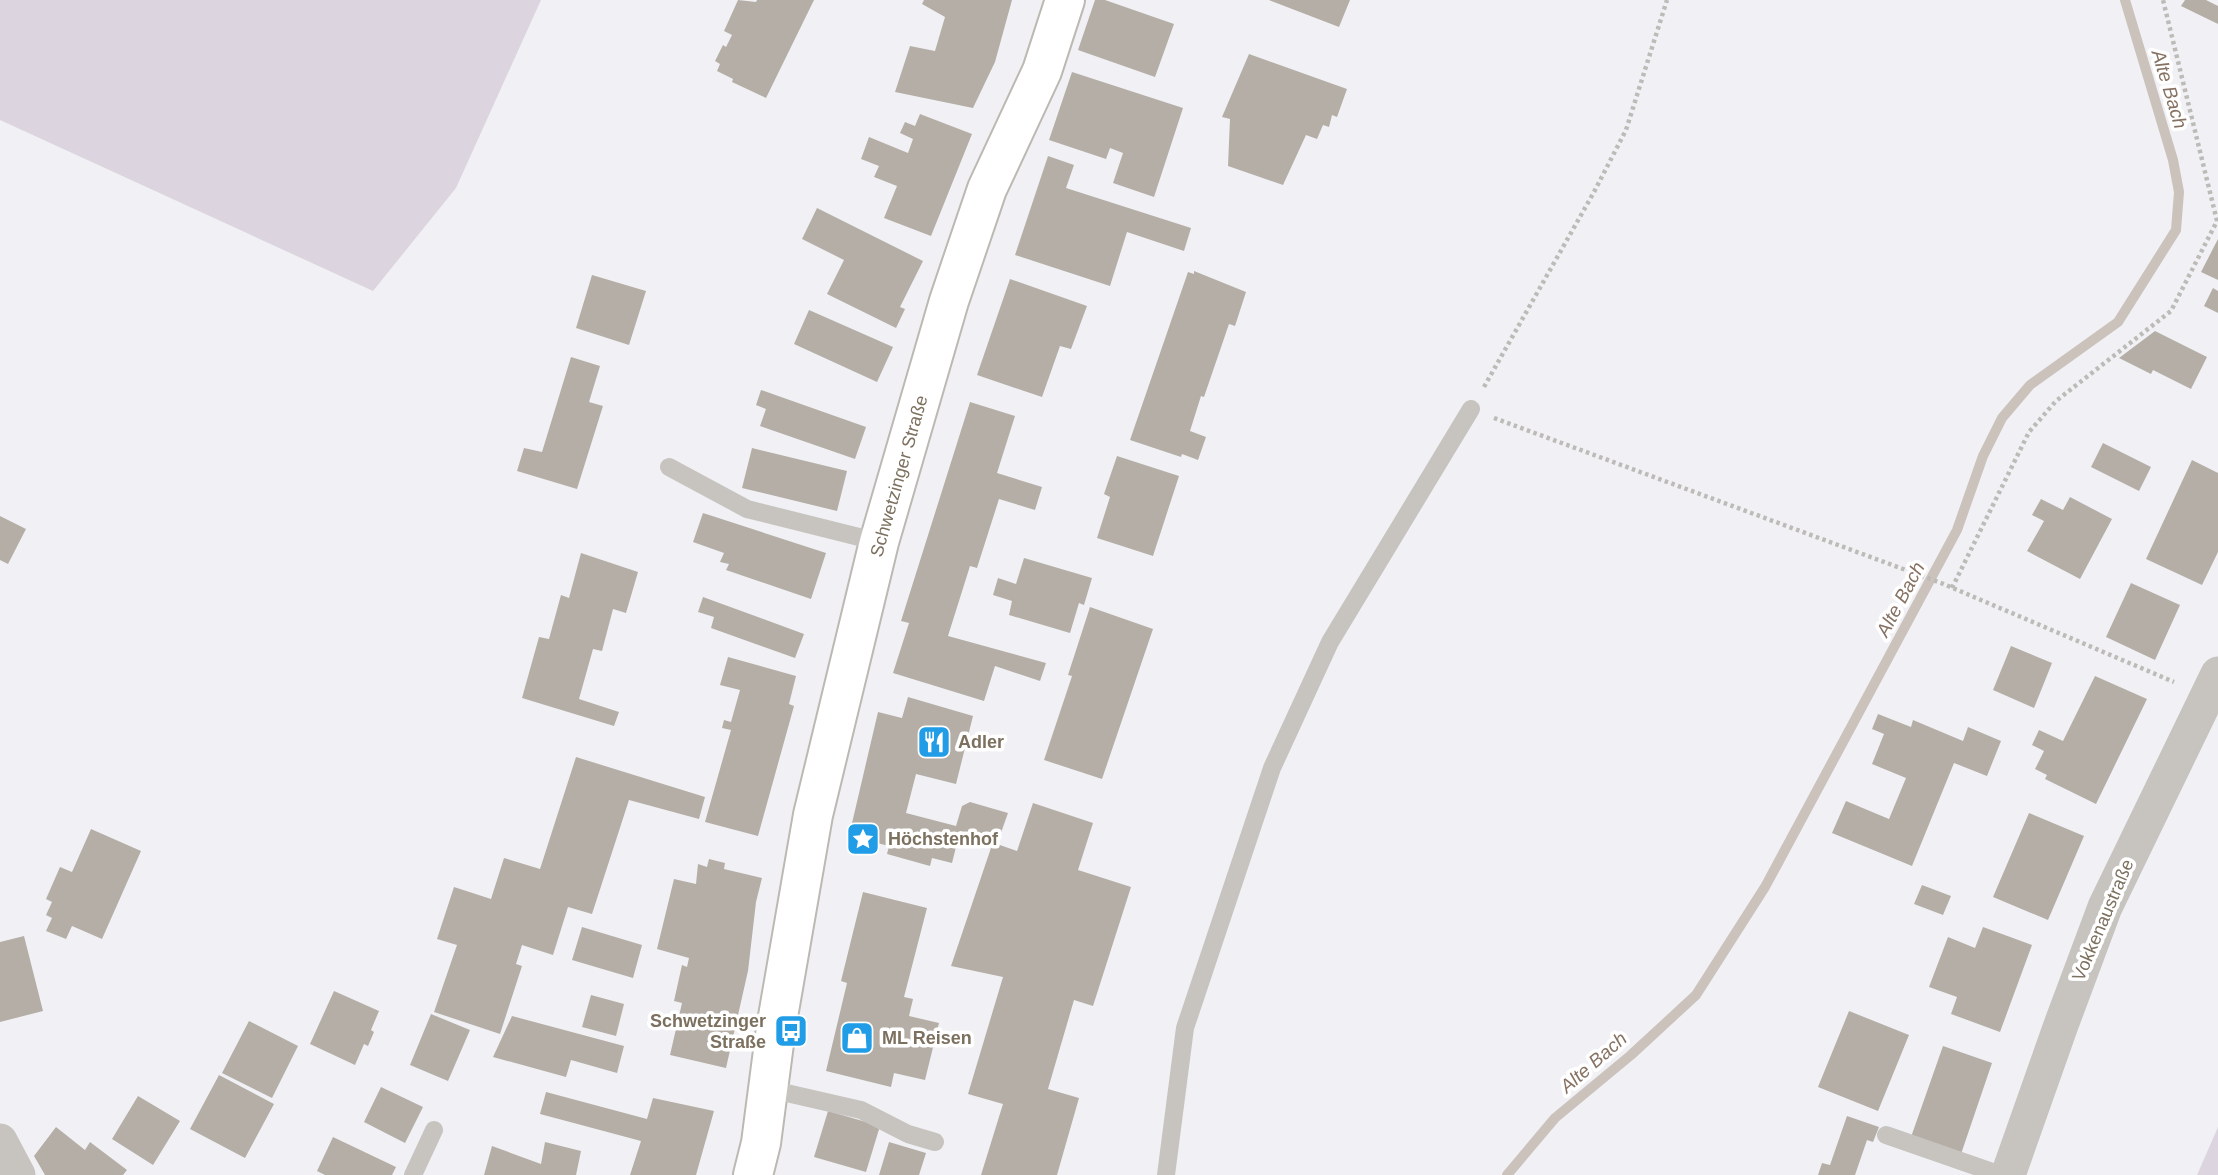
<svg xmlns="http://www.w3.org/2000/svg" width="2218" height="1175" viewBox="0 0 2218 1175" font-family="Helvetica,sans-serif">
<style>
.green{fill:#dcd5df}
.lines{fill:none;stroke-linecap:round;stroke-linejoin:round}
.stream{stroke:#cbc2bc;stroke-width:10}
.building{fill:#b4aea6}
.secondary-casing{stroke:#bcb8b2;stroke-width:42}
.path{stroke:#bdbbb7;stroke-width:4.5;stroke-dasharray:3.5 3.5;stroke-linecap:butt}
.lane{stroke:#c7c4c0;stroke-width:18}
.street{stroke:#c7c4c0;stroke-width:35}
.secondary{stroke:#fff;stroke-width:38}
.labels{text-anchor:middle;stroke-width:7;stroke-linejoin:round;paint-order:stroke}
.street-label{font-size:18px;fill:#7c705f;stroke:#fff}
.poi-label{font-size:18px;font-weight:bold;fill:#7c705f;stroke:#fff;text-anchor:start}
.water-label{font-size:19px;font-style:italic;fill:#867263;stroke:#fff}
</style>
<rect width="100%" height="100%" fill="#f1f1f5"/>
<path class="green" d="M0 0H541L456 188 373 291 0 120Z
M2218 1127V1175H2197Z"/>
<g class="lines">
<path class="stream" d="M1507 1175 1555 1118 1631 1055 1696 995 1765 887 1957 530 1983 456 2002 418 2030 385 2118 322 2176 230 2179 192 2173 160 2125 0"/>
</g>
<path class="building" d="M738 0 756 2 757 0H814L766 98 732 82 733 79 717 71 720 64 715 61 723 45 726 47 732 35 724 31Z
M924 0H1012L995 62 973 108 895 92 910 46 935 51 945 17 922 4Z
M1095 0H1105L1174 24 1155 77 1078 50Z
M1269 0H1350L1339 27Z
M2185 0H2206L2218 6V24L2181 6Z
M1249 54 1347 89 1337 117 1332 115 1329 127 1323 125 1317 139 1306 135 1283 185 1228 166 1230 119 1222 117Z
M1072 72 1183 108 1154 197 1113 183 1123 153 1110 148 1106 159 1049 140Z
M920 114 972 134 931 236 884 218 897 186 874 177 879 166 861 159 869 137 908 153 913 139 900 133 905 122 915 126Z
M1048 156 1074 165 1066 188 1191 228 1184 251 1127 232 1110 286 1015 255Z
M817 208 923 261 900 307 905 309 896 328 827 294 844 260 802 239Z
M2218 239V280L2201 272Z
M1194 271 1246 292 1235 326 1229 324 1204 397 1201 396 1190 431 1206 437 1198 460 1182 454 1181 457 1130 440 1188 272 1194 274Z
M592 275 646 291 629 345 576 328Z
M1010 279 1087 306 1071 349 1060 346 1042 397 977 375Z
M2213 288 2218 291V313L2204 306Z
M809 310 893 347 877 382 794 344Z
M2155 331 2207 357 2191 389 2153 370 2151 374 2119 358Z
M571 357 600 366 589 402 603 406 577 489 517 471 524 448 542 452Z
M761 390 866 427 855 459 760 426 766 409 756 405Z
M970 402 1015 416 997 473 1042 487 1035 510 999 499 977 568 970 566 948 636 1046 663 1040 681 995 666 984 701 893 673 909 623 901 621Z
M2103 443 2151 467 2139 491 2091 467Z
M752 448 847 471 837 511 742 488Z
M1117 456 1179 476 1153 556 1097 538 1110 497 1104 494Z
M2192 460 2218 473V552L2202 585 2146 559Z
M2070 497 2112 519 2080 579 2027 551 2044 521 2032 515 2041 499 2063 510Z
M703 513 826 553 811 599 726 570 729 564 720 562 724 553 693 542Z
M0 516 26 529 8 564 0 560Z
M581 553 638 572 626 613 613 609 602 651 593 649 579 699 619 712 614 726 522 698 539 637 549 639 561 595 569 598Z
M1024 558 1092 578 1084 605 1079 603 1070 633 1009 615 1012 601 993 595 998 578 1016 584Z
M2131 583 2180 605 2155 660 2106 637Z
M703 597 804 634 795 658 711 628 714 617 698 612Z
M1090 607 1153 629 1102 779 1044 760 1072 676 1068 675Z
M2011 646 2052 663 2034 708 1993 690Z
M728 657 796 676 789 704 794 706 758 836 705 822 731 730 722 728 724 720 731 722 740 690 720 685Z
M2095 676 2147 699 2096 804 2045 779 2047 775 2035 769 2044 751 2032 745 2039 730 2063 741Z
M908 697 973 716 956 784 916 774 906 813 956 826 962 806 970 802 1008 813 997 844 1017 851 1033 803 1093 823 1078 870 1131 887 1093 1006 1074 1000 1048 1089 1079 1098 1057 1175H981L1003 1104 968 1094 1003 977 951 966 993 842 960 831 952 863 932 858 930 866 887 854 889 846 849 836 878 712 902 718Z
M1878 714 1911 727 1913 720 1963 741 1968 727 2001 741 1987 776 1954 763 1912 866 1832 833 1846 801 1889 819 1906 778 1872 764 1884 734 1872 729Z
M576 757 705 797 699 819 629 800 592 914 568 907 553 955 522 945 516 964 522 966 500 1034 434 1012 457 945 437 939 454 887 491 899 504 858 540 869Z
M2029 813 2084 836 2048 920 1993 897Z
M91 829 141 851 102 939 72 926 66 939 46 931 52 918 46 915 52 902 46 899 60 867 72 872Z
M709 859 725 863 724 869 762 878 756 902 748 971 726 1068 670 1055 682 1003 674 1001 682 965 687 967 689 958 657 949 674 879 696 884 698 864 707 867Z
M1922 885 1951 896 1943 915 1914 904Z
M863 892 927 908 904 997 913 999 909 1016 939 1023 925 1080 894 1073 891 1087 826 1071 847 983 841 981Z
M582 927 642 945 633 978 572 960Z
M1983 927 2032 945 2000 1032 1951 1014 1957 997 1929 987 1948 937 1975 948Z
M24 936 43 1011 0 1022V942Z
M334 991 379 1011 371 1030 374 1032 368 1046 364 1044 355 1065 310 1044Z
M591 995 624 1004 616 1036 582 1027Z
M1849 1011 1909 1035 1878 1111 1818 1087Z
M431 1014 470 1030 448 1081 410 1065Z
M512 1016 624 1046 617 1073 571 1060 566 1077 493 1057Z
M249 1021 298 1046 272 1098 222 1073Z
M1943 1046 1992 1063 1961 1154 1911 1137Z
M219 1075 274 1104 245 1158 190 1129Z
M381 1087 423 1107 405 1143 364 1122Z
M546 1092 647 1119 653 1098 714 1111 696 1175H630L641 1141 540 1114Z
M138 1096 180 1121 153 1165 112 1139Z
M828 1111 880 1126 866 1172 814 1157Z
M1847 1116 1879 1127 1873 1142 1867 1140 1855 1175H1818L1822 1163 1830 1165Z
M56 1127 85 1150 90 1142 127 1170 123 1175H45L34 1156Z
M333 1137 396 1167 392 1175H325L317 1171Z
M545 1142 581 1151 576 1175H484L492 1146 541 1164Z
M889 1142 926 1153 919 1175H879Z"/>
<g class="lines">
<defs>
<path id="secondary" d="M753 1175 761 1143 776 1028 813 815 879 542 949 301 987 189 1042 71 1065 0"/>
</defs>
<use href="#secondary" class="secondary-casing"/>
<path class="path" d="M1484 387 1594 192 1626 130 1667 0
M1494 418 1941 583 2174 682
M1952 588 2029 432 2056 401 2171 311 2217 221 2163 0"/>
<path class="lane" d="M669 467 747 509 879 542
M769 1089 861 1110 908 1134 935 1142
M1886 1135 2001 1175
M413 1175 434 1130
M1166 1175 1185 1028 1272 768 1330 642 1471 409"/>
<path class="street" d="M0 1141 18 1175
M2008 1175 2061 1025 2105 907 2218 674"/>
<use href="#secondary" class="secondary"/>
</g>
<defs>
<symbol id="restaurant-square" viewBox="-11 -11 22 22"><rect x="-9" y="-9" width="18" height="18" rx="4" fill="#209de6" stroke="#fff"/><path d="M-5-6h1v4h1v-4h1v4h1v-4h1v5L-1.5 .5V6h-2V.5L-5-1ZM5-6V6H3V1.5H1.5Q1.5-4 5-6Z" fill="#fff"/></symbol>
<symbol id="sight-square" viewBox="-11 -11 22 22"><rect x="-9" y="-9" width="18" height="18" rx="4" fill="#209de6" stroke="#fff"/><path d="M0-6L1.8-2.2L6-1.7L2.9 1.2L3.7 5.4L0 3.3L-3.7 5.4L-2.9 1.2L-6-1.7L-1.8-2.2Z" fill="#fff"/></symbol>
<symbol id="bus-square" viewBox="-11 -11 22 22"><rect x="-9" y="-9" width="18" height="18" rx="4" fill="#209de6" stroke="#fff"/><path d="M-5-6H5V4H4V6H2V4H-2V6H-4V4H-5ZM-3.5-4V0h7V-4ZM-3.5 1.2v1.5H-2V1.2ZM2 1.2v1.5H3.5V1.2Z" fill="#fff"/></symbol>
<symbol id="shop-square" viewBox="-11 -11 22 22"><rect x="-9" y="-9" width="18" height="18" rx="4" fill="#209de6" stroke="#fff"/><path d="M-5-2.5h2.3a2.7 3.5 0 0 1 5.4 0H5L5.5 6h-11ZM-1.5-2.5h3a1.5 2.3 0 0 0-3 0Z" fill="#fff"/></symbol>
</defs>
<g fill-rule="evenodd">
<use href="#restaurant-square" x="915" y="723" width="38" height="38"/>
<use href="#sight-square" x="844" y="820" width="38" height="38"/>
<use href="#bus-square" x="772" y="1012" width="38" height="38"/>
<use href="#shop-square" x="838" y="1019" width="38" height="38"/>
</g>
<g class="labels">
<g class="street-label">
<text transform="translate(899 476) rotate(-74)" y="6">Schwetzinger Straße</text>
<text transform="translate(2103 920) rotate(-67)" y="6">Vokkenaustraße</text>
</g>
<g class="poi-label">
<text x="958" y="748">Adler</text>
<text x="888" y="845">Höchstenhof</text>
<text x="766" y="1027" text-anchor="end">Schwetzinger<tspan x="766" dy="21">Straße</tspan></text>
<text x="882" y="1044">ML Reisen</text>
</g>
<g class="water-label">
<text transform="translate(2170 89) rotate(73)" y="7">Alte Bach</text>
<text transform="translate(1900 599) rotate(-62)" y="7">Alte Bach</text>
<text transform="translate(1593 1062) rotate(-41)" y="7">Alte Bach</text>
</g>
</g>
</svg>
